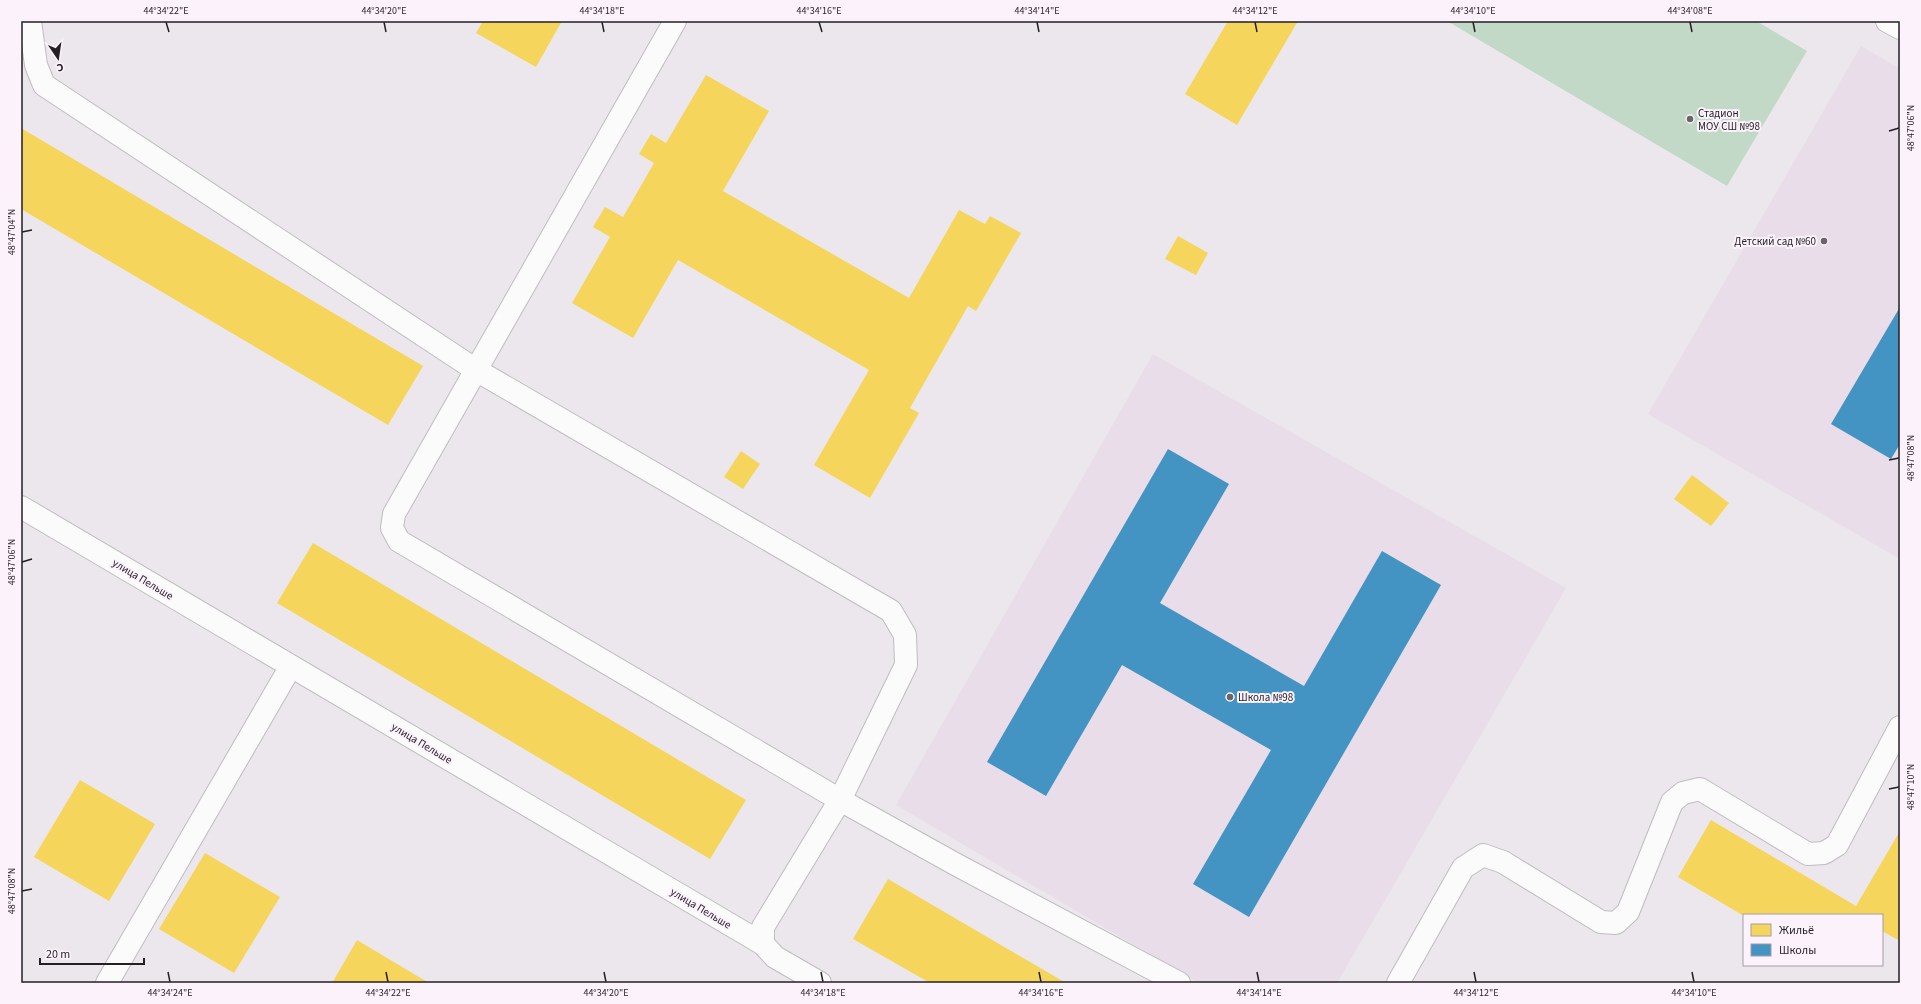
<svg xmlns="http://www.w3.org/2000/svg" width="1921" height="1004" viewBox="0 0 1921 1004" font-family="'Source Sans 3',sans-serif">
<style>
.built{fill:#e8dde9}
.green{fill:#c1d9c6}
.homes{fill:#f6d55c}
.schools{fill:#4393c3}
.lines{fill:none;stroke-linecap:round;stroke-linejoin:round}
.minor-casing{stroke:#bfbcc0;stroke-width:24}
.minor{stroke:#fcfbfc;stroke-width:22}
.ticks{fill:none;stroke:#231f23;stroke-width:1.5}
.poi-dot{fill:#696569;stroke:#fbf2fc;stroke-width:1.5}
.labels{text-anchor:middle;stroke-width:4;stroke-linejoin:round;paint-order:stroke}
.poi-label{font-size:11px;fill:#231f23;stroke:#fbf2fc;text-anchor:start}
.street-label{font-size:11px;fill:#231f23;stroke:#fbf2fc}
.neatline{fill:none;stroke:#231f23;stroke-width:1.5}
.ticks-label{font-size:10px;text-anchor:middle;fill:#231f23}
</style>
<rect width="100%" height="100%" fill="#ece7ec"/>
<path class="built" d="M1861 46 1900 69V559L1648 414Z
M1153 354 1566 588 1337 983H1199L896 805Z"/>
<path class="green" d="M1447 21H1756L1807 51 1727 186Z"/>
<path class="homes" d="M483 21H562L536 67 476 33Z
M1228 21H1298L1237 125 1185 94Z
M706 75 769 111 723 191 909 298 959 210 985 224 990 216 1021 233 976 311 968 306 910 408 919 413 870 498 814 465 869 370 678 260 633 338 572 303 610 237 593 227 605 207 623 217 654 163 639 154 651 134 666 143Z
M21 128 423 366 388 425 21 209Z
M1178 236 1208 253 1196 275 1165 259Z
M741 451 760 464 743 489 724 477Z
M1692 475 1729 503 1711 526 1674 499Z
M313 543 746 800 710 859 277 603Z
M80 780 155 824 109 901 34 857Z
M1711 820 1856 906 1900 831V941L1882 931V915L1744 916 1678 877Z
M205 853 280 897 234 973 159 929Z
M888 879 1066 983H930L853 939Z
M357 940 429 983H332Z"/>
<path class="schools" d="M1900 307V444L1891 459 1831 424Z
M1168 449 1229 484 1160 603 1304 686 1382 551 1441 585 1249 917 1193 884 1271 750 1122 665 1046 796 987 762Z"/>
<g class="lines">
<defs>
<path id="minor" d="M30 21 36 65 44 85 476 370 675 21
M1887 21 1900 28
M476 370 891 611 905 635 906 665 840 800 399 541 392 528 394 514Z
M21 507 763 944 775 957 820 983
M763 944V927L840 800 957 865 1179 983
M107 983 291 666
M1398 983 1463 868 1483 855 1503 862 1601 922 1616 923 1628 912 1672 802 1683 793 1700 789 1808 854 1824 853 1837 845 1900 727"/>
</defs>
<use href="#minor" class="minor-casing"/>
<use href="#minor" class="minor"/>
</g>
<path class="ticks" d="M166 22 169 32M384 22 386 32M602 22 604 32M819 22 822 32M1037 22 1039 32M1255 22 1257 32M1473 22 1475 32M1690 22 1692 32M1889 131 1899 128M22 232 32 230M1889 460 1899 458M22 562 32 559M1889 789 1899 787M22 891 32 889M168 972 170 982M386 972 388 982M604 972 606 982M821 972 823 982M1039 972 1041 982M1257 972 1259 982M1474 972 1476 982M1692 972 1694 982"/>
<g class="poi-dot">
<circle cx="1690" cy="119" r="4"/>
<circle cx="1824" cy="241" r="4"/>
<circle cx="1230" cy="697" r="4"/>
</g>
<g class="labels">
<g class="poi-label">
<text x="1698" y="117">Стадион<tspan x="1698" dy="13">МОУ СШ №98</tspan></text>
<text x="1816" y="245" text-anchor="end">Детский сад №60</text>
<text x="1238" y="701">Школа №98</text>
</g>
<g class="street-label">
<text transform="translate(143 579) rotate(31)" y="4">улица Пельше</text>
<text transform="translate(422 743) rotate(31)" y="4">улица Пельше</text>
<text transform="translate(701 908) rotate(31)" y="4">улица Пельше</text>
</g>
</g>
<rect width="1921" height="1004" fill="none" stroke="#fbf2fc" stroke-width="44"/>
<rect x="1743" y="914" width="140" height="52" fill="#fbf2fc" stroke="#a59ea5"/>
<rect x="1751" y="924" width="20" height="12" fill="#f6d55c" stroke="#a59ea5"/>
<text x="1779" y="934" font-size="12" fill="#231f23">Жильё</text>
<rect x="1751" y="944" width="20" height="12" fill="#4393c3" stroke="#a59ea5"/>
<text x="1779" y="954" font-size="12" fill="#231f23">Школы</text>
<g transform="translate(58 58) rotate(167)" stroke="#fbf2fc" stroke-width="3" paint-order="stroke">
<path d="M0-3L7 15L0 10L-7 15Z" fill="#231f23"/>
<text y="-6" font-size="11" font-weight="bold" text-anchor="middle" fill="#231f23">С</text>
</g>
<path d="M40 958v6h104v-6" fill="none" stroke="#231f23" stroke-width="2"/>
<text x="46" y="958" font-size="12" fill="#231f23" stroke="#fbf2fc" stroke-width="3" paint-order="stroke">20 m</text>
<rect x="22" y="22" width="1877" height="960" class="neatline"/>
<g class="ticks-label">
<text x="166" y="14">44°34'22"E</text>
<text x="384" y="14">44°34'20"E</text>
<text x="602" y="14">44°34'18"E</text>
<text x="819" y="14">44°34'16"E</text>
<text x="1037" y="14">44°34'14"E</text>
<text x="1255" y="14">44°34'12"E</text>
<text x="1473" y="14">44°34'10"E</text>
<text x="1690" y="14">44°34'08"E</text>
<text transform="translate(1910 128) rotate(-90)" y="4">48°47'06"N</text>
<text transform="translate(11 232) rotate(-90)" y="4">48°47'04"N</text>
<text transform="translate(1910 458) rotate(-90)" y="4">48°47'08"N</text>
<text transform="translate(11 562) rotate(-90)" y="4">48°47'06"N</text>
<text transform="translate(1910 787) rotate(-90)" y="4">48°47'10"N</text>
<text transform="translate(11 891) rotate(-90)" y="4">48°47'08"N</text>
<text x="170" y="996">44°34'24"E</text>
<text x="388" y="996">44°34'22"E</text>
<text x="606" y="996">44°34'20"E</text>
<text x="823" y="996">44°34'18"E</text>
<text x="1041" y="996">44°34'16"E</text>
<text x="1259" y="996">44°34'14"E</text>
<text x="1476" y="996">44°34'12"E</text>
<text x="1694" y="996">44°34'10"E</text>
</g>
</svg>
